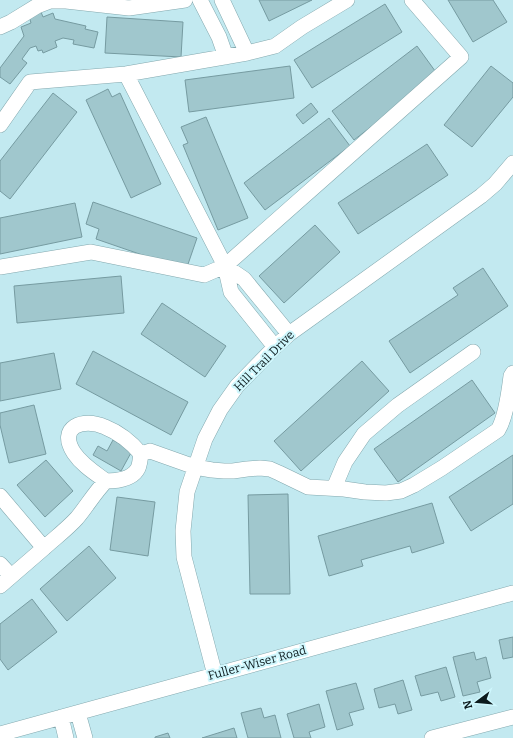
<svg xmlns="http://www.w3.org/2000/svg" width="513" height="738" viewBox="0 0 513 738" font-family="Bitter,serif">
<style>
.building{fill:#a0c7cd;stroke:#769ba1}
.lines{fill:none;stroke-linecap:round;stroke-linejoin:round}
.minor-casing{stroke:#83a8ae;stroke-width:16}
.minor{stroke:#fff;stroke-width:15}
.labels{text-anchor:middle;stroke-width:4;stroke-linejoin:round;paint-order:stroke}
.street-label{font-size:12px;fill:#0c1a1d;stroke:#cff7fd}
</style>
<rect width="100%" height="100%" fill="#c2e9f0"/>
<path class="building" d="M259 0H312L269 21Z
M448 0H493L507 22 473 42Z
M385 4 402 32 312 88 294 60Z
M41 12 43 17 53 13 55 19 86 26 85 29 98 32 94 48 73 44 74 40 63 38 55 41 57 47 43 53 42 50 38 51 36 46 30 48 22 59 27 63 10 84 0 77V68L24 36 21 27 31 23 29 16Z
M107 17 183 22 181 57 105 53Z
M417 46 438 75 354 140 332 111Z
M290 66 294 98 189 112 185 80Z
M491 66 513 83V97L472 147 444 125Z
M108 89 112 97 120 93 161 184 131 198 86 100Z
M53 93 77 112 10 199 0 191V161Z
M311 103 318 112 303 124 296 115Z
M206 117 248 218 218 230 183 145 188 143 181 127Z
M329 118 350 146 265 210 244 183Z
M427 144 448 175 358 234 338 203Z
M93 202 197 238 186 270 96 239 99 229 86 224Z
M75 203 82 237 0 254V218Z
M315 225 340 252 284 303 259 276Z
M483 268 508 306 410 373 389 341 458 295 453 288Z
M121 276 124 313 17 323 14 286Z
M162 303 226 346 205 377 141 334Z
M93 351 188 402 171 435 76 384Z
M54 353 61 389 0 401V363Z
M362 361 389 391 301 471 274 441Z
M472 380 495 413 398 482 374 449Z
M34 405 46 454 9 463 0 425V413Z
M113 440 132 451 121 471 93 455 98 446 107 451Z
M513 455V504L471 531 449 497Z
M46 460 73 491 45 517 17 485Z
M288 494 290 594H250L248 495Z
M117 497 155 502 148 556 110 550Z
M432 503 444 543 412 553 410 546 361 560 363 566 329 576 318 536Z
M89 546 116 578 67 621 40 589Z
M32 599 57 632 8 670 0 659V624Z
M513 637V657L503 659 499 640Z
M474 652 476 660 486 657 491 678 477 682 480 692 463 696 453 657Z
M446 667 455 697 441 701 438 692 421 696 415 676Z
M403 680 412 710 398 714 395 704 379 708 374 689Z
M356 683 364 709 349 713 353 725 337 730 326 691Z
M319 704 325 727 309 732 311 738H294L287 714Z
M261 708 264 718 275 715 281 738H248L241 713Z
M234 728 237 738H202Z
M168 733 170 738H155V737Z"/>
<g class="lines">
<defs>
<path id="minor" d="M200 0 219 37 226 57
M222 0 247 53
M0 27 11 22 37 6 50 1H66L129 8 185 0
M126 74 225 266 231 292 275 347
M0 125 30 82 126 74 247 53 275 46 302 27 347 0
M225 266 244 279 289 334
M0 267 91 252 204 275 225 266 461 57 412 0
M141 454 150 451 195 467 212 470 224 471H233L247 469 260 468 270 469 279 473 308 487 344 489 365 492 386 493 401 491 414 485 442 468 498 430C506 417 509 392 511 376L513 373
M106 481C95 473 82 465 74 453 57 427 83 417 105 427 120 433 131 442 141 454
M334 488 345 462 364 434 398 405 473 352
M0 496 44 548 0 586
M44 548C55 538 67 529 77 518 87 506 95 492 106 481 116 481 131 479 137 470 140 466 140 459 141 454
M0 564 11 576
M215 675 184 557 183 531 187 492 205 439 220 410 237 386 275 347 289 334 481 196 495 184 513 163
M78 713 85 738
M61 717 66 738
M0 734 513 593
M432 738 513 717"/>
</defs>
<use href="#minor" class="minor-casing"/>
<use href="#minor" class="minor"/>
</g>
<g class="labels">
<g class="street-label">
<text transform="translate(264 361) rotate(-45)" y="4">Hill Trail Drive</text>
<text transform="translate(257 663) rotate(-15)" y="4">Fuller-Wiser Road</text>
</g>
</g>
<g transform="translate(477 702) rotate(254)" stroke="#cff7fd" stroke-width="3" paint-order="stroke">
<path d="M0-3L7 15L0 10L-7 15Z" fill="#0c1a1d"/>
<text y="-6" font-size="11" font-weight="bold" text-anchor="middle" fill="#0c1a1d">N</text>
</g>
</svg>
